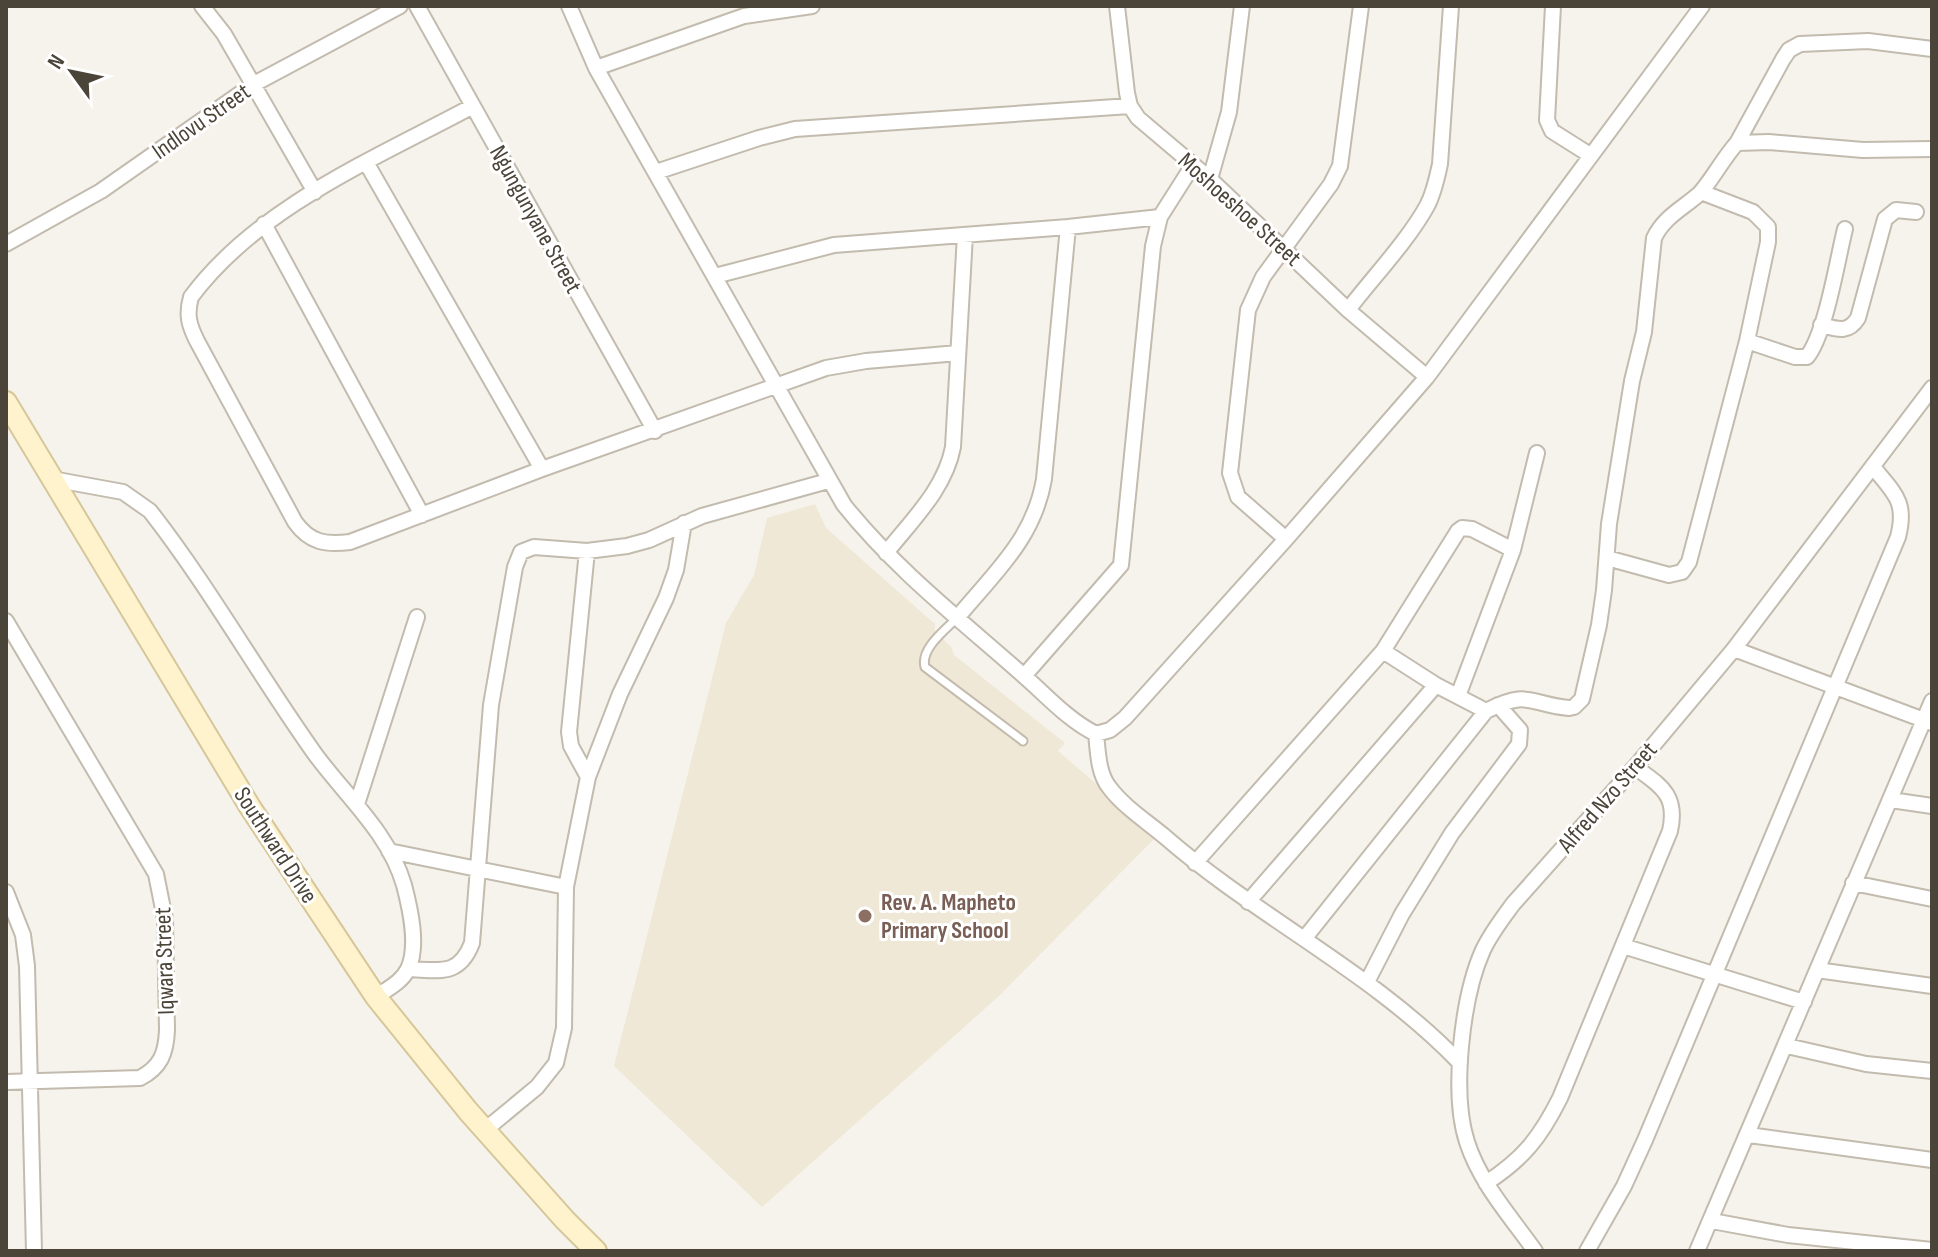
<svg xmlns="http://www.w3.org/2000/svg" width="1938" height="1257" viewBox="0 0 1938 1257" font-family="'Sofia Sans Condensed',sans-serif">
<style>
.education{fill:#efe8d6}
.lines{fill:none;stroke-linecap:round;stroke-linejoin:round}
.lane-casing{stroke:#c2bbae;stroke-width:11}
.street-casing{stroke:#c2bbae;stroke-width:18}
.secondary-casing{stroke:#d6c79b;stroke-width:24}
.lane{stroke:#fff;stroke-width:7}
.street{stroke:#fff;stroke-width:14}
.secondary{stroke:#fff3cd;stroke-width:20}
.education-dot{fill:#8d6e63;stroke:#fff;stroke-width:3}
.labels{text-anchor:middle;stroke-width:6;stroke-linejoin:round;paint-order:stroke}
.street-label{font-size:24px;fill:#4b4439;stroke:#fff}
.education-label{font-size:24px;font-weight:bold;fill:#785e54;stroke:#fff;text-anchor:start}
</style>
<rect width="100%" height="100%" fill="#f6f3ec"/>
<path class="education" d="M815 504 826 528 935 624V631L951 647 954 655 1065 743 1058 751 1157 836 998 997 762 1207 614 1066 726 623 754 575 767 518Z"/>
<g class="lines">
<defs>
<path id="lane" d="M957 618C945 630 920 649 925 667L1023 741"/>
<path id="street" d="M202 6 224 34 315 192
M417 6 655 431
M569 6 596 68 844 505C896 570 962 621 1024 676 1047 696 1068 720 1096 734L1110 730 1125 718 1286 539 1427 377 1702 6
M1117 6 1127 93 1130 106 1138 118 1210 179 1348 310 1427 377
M1553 6 1547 120 1552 131 1590 155
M596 68 744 16 812 6
M473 106C376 158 258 207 191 297 186 315 189 325 197 341L295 522C310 543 326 545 350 542L542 469 826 368 866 361 958 353
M1737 143 1783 59 1789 50 1800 44 1868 41 1932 49
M367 164 542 469
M656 172 759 138 795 129 1130 106
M1210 179 1229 112 1242 6
M264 224 422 515
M6 244 101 191 254 84 400 6
M715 276 834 245 1068 227 1160 217
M1348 310C1373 277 1407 242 1427 206 1434 193 1437 178 1440 164L1451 6
M1821 325C1837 329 1848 334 1858 318L1885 219 1896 210 1916 212
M1747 341 1795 357H1807C1826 333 1837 261 1845 229
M52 479 123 492 150 511C210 588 258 674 315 754 345 795 389 833 404 885 410 908 419 946 408 969 402 982 387 989 376 997
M1286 539 1238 497 1230 473 1248 310 1263 277 1331 184 1340 166 1361 6
M587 551 569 732 571 746 588 777
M886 553C912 520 945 489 953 447L965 235
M1607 558 1669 575 1682 572 1689 562 1747 341 1768 242V227L1753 212 1701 192
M957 618C994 573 1034 539 1044 479L1068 227
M6 621 156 874 165 919 167 1030C166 1053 161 1067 140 1078L6 1082
M1734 649 1932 723
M1383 651 1436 685 1486 711
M1024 676 1121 565 1153 246 1160 217 1193 165
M1458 696 1513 550 1537 453
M1096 734C1098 751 1098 773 1109 787 1123 806 1146 821 1164 836 1258 918 1373 972 1460 1063
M1891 800 1932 806
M357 804 417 617
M389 851 566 887
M1195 863 1383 651 1458 531 1462 528 1472 529 1513 550
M1853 883 1932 899
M6 892 23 935 27 966 34 1251
M1248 902 1436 685
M1304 939 1486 711C1529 689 1528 704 1569 708L1574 707 1582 699 1599 625 1604 590 1609 524 1632 381 1644 332 1654 238C1664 217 1682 209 1699 194 1710 183 1724 157 1737 143L1769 142 1863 150 1932 149
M1623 946 1804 1002
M408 969C439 970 459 977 472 943L491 705 515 567 521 552 534 547 587 551 627 546 649 540 702 516 828 481
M1817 970 1932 986
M1367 982 1402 914 1452 833 1519 744 1520 730 1498 705
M1787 1046 1866 1064 1932 1071
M485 1130 537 1087 556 1063 564 1028 566 887 588 777 620 694 666 598 676 570 684 523
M1749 1135 1932 1160
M1486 1183C1523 1159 1540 1138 1560 1098L1670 831C1678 795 1661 786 1635 767
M1712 1221 1788 1235 1932 1250
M1535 1251C1511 1217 1480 1183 1467 1142 1451 1093 1462 997 1483 950 1491 933 1502 919 1513 904L1635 767 1734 649 1932 388
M1587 1251 1624 1186 1645 1140 1898 537C1907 502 1895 494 1873 467
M1697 1251 1932 701"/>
<path id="secondary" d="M6 402 250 807 376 997 468 1111 565 1220 596 1251"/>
</defs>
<use href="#lane" class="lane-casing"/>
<use href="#street" class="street-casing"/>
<use href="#secondary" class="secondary-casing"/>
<use href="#lane" class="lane"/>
<use href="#street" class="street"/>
<use href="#secondary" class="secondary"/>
</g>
<circle class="education-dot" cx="865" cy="916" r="8"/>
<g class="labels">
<g class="street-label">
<text transform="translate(201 121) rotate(-35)" y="8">Indlovu Street</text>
<text transform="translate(1240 209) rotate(42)" y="8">Moshoeshoe Street</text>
<text transform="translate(536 219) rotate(61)" y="8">Ngungunyane Street</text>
<text transform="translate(1607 797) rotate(-49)" y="8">Alfred Nzo Street</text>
<text transform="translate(276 845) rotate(57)" y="8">Southward Drive</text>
<text transform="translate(164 961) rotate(-92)" y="8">Iqwara Street</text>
</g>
<g class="education-label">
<text x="881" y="910">Rev. A. Mapheto<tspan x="881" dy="28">Primary School</tspan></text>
</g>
</g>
<rect width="1938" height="1257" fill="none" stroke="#4b4439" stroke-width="16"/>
<g transform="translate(72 72) rotate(303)" stroke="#ffffff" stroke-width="6" paint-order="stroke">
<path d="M0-6L14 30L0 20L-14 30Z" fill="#4b4439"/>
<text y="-12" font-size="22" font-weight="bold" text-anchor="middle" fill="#4b4439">N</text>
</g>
</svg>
